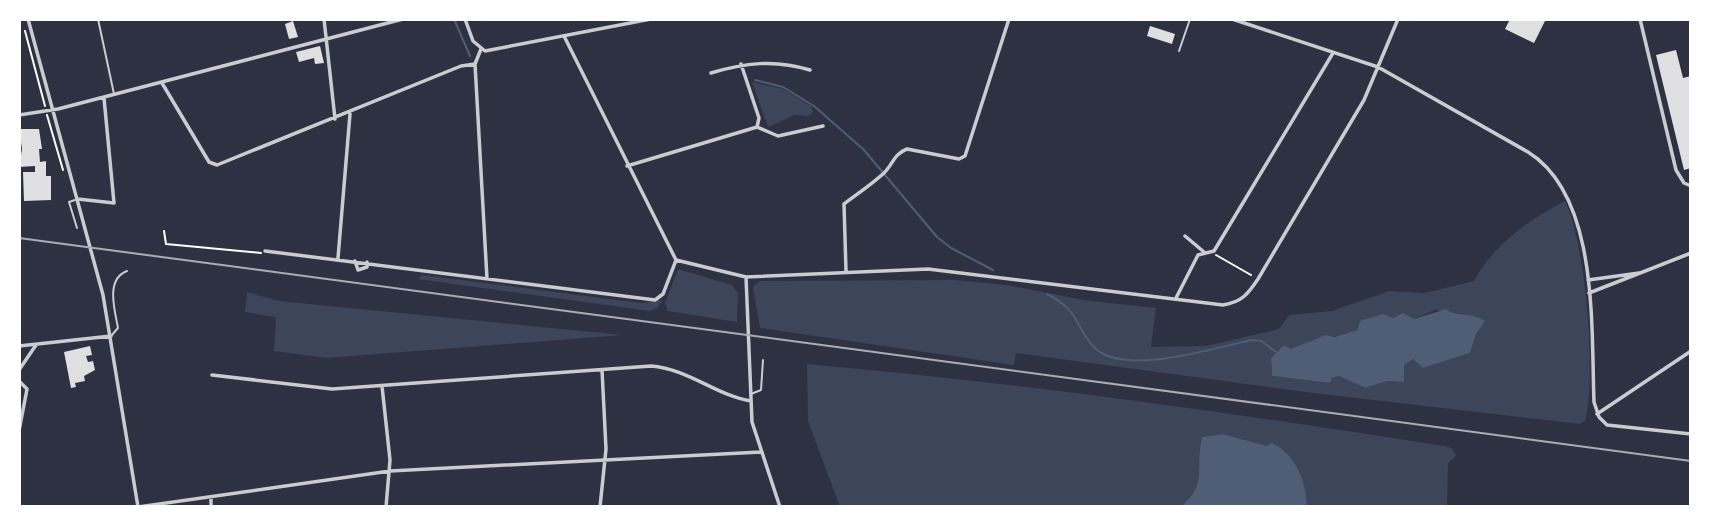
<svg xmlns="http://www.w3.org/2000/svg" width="1710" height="526" viewBox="0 0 1710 526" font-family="Cabin,sans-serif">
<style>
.green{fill:#3c4559;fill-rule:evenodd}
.water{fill:#4f5d75}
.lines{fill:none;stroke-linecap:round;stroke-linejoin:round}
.stream{stroke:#4f5d75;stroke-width:2}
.building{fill:#e0e0e3}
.path{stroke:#fff;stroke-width:2}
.service{stroke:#caccd0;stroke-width:2}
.minor{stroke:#caccd0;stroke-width:3.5}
.rail{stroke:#abadb3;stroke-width:2}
</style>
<rect width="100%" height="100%" fill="#2d3142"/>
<path class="green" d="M752 82 783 89 811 106 813 112 809 116 795 115 768 127Z
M1565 201C1586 243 1597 377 1585 421L1580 424 1313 393 1016 353 1014 365 760 328 753 287 759 281 954 280 1007 285 1083 300 1156 308 1151 347 1206 346 1279 329 1289 315 1332 311 1389 291 1424 293 1474 281C1493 245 1530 219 1565 201ZM1435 310 1461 314 1476 334 1470 353 1423 368 1413 358 1404 365V382L1387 381 1365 388 1339 376 1332 378 1330 383 1272 376 1271 358 1284 345 1291 349 1357 330 1360 321 1414 319Z
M678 269 732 285 738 293 737 322 668 311 665 303Z
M422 275 641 303 663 300 657 308 650 311 418 279Z
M247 292 279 301 623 335 326 358 274 351 276 317 245 312Z
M807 364C1021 383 1233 413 1445 446L1453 449 1456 456 1448 463 1447 507H1307L1306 497 1267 446 1223 434 1202 437C1194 468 1209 483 1180 507H840L808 421Z"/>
<path class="water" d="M1446 309C1458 318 1470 311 1485 321L1476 334 1470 353 1423 368 1413 359 1404 365V382L1387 381 1365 388 1339 376 1332 378 1330 383 1272 376 1271 358 1284 345 1291 349 1326 335 1334 337 1357 330 1360 321 1383 314 1393 318 1403 313 1414 319Z
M1223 434 1267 446 1272 443C1296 455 1306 480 1307 507H1180C1209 484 1194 467 1202 437Z"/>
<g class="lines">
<path class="stream" d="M454 19 470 56
M755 80 783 87 814 106 864 150 937 237 951 248 993 270
M1047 294C1081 312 1072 322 1093 346 1120 378 1215 348 1251 340L1261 341 1276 352"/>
</g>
<path class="building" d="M1510 19H1546L1534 43 1505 29Z
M293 21 298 37 289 39 285 24Z
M1150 26 1175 34 1172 44 1147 36Z
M320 46 324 63 315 64 314 58 299 62 296 52Z
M1676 50 1683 78 1691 76V168L1684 170 1656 55Z
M19 129H39L42 149H39L40 162 46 161V176H51V200L24 201 23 172H35V166L19 167 22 149Z
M90 346 92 355 86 356 88 362 93 361 95 370 84 376 85 381 75 383 76 387 71 388 64 352Z"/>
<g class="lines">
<path class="path" d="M25 31 45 106
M47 115 63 170
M164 231 166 244 261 253
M1216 255 1251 275"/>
<path class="service" d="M98 19 114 94
M1179 51 1190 19
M75 200 69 202 77 228
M111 336 118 328C115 311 105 279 127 271
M751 394 761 390 763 360"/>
<path class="minor" d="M28 19 103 295 138 507
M324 19 335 119
M465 19 473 41 485 51 651 19
M1232 19 1378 67 1528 152C1599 196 1591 327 1594 402L1599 417 1607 425 1691 434
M1640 19 1676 170 1684 183 1691 186
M565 38 676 260
M481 49 475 64 487 279
M741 64 759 118 757 127
M711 73C744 63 775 59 810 70
M162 83 209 162 217 165 461 66 475 64
M19 115 58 109 403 19
M757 127 778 136 823 126
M627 166 757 127
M78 199 114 203 104 98
M1185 236 1204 252
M265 251 655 300 663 294 676 260
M338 258 350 114
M676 260 746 277 928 269 1223 305C1242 302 1248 294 1258 279L1364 100 1398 19
M355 261 358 270 367 267V262
M846 271 844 204C857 194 871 185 884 173 893 164 894 154 907 149L959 159 965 156 1009 19
M746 277 752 422 780 507
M1588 280 1639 273
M1589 293 1691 253
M1176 298 1198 255 1214 251 1333 53
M19 346 111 336
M19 370 36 345
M212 375 332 389 651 366C689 369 715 395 751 401
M19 381 27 389 19 431
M382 386 390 460 386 507
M1597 414 1691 351
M138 507 390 471 761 452
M211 507V497
M600 507 606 449 602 370"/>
<path class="rail" d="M19 238 1691 461"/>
</g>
<rect width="1710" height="526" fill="none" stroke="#ffffff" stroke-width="42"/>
</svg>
